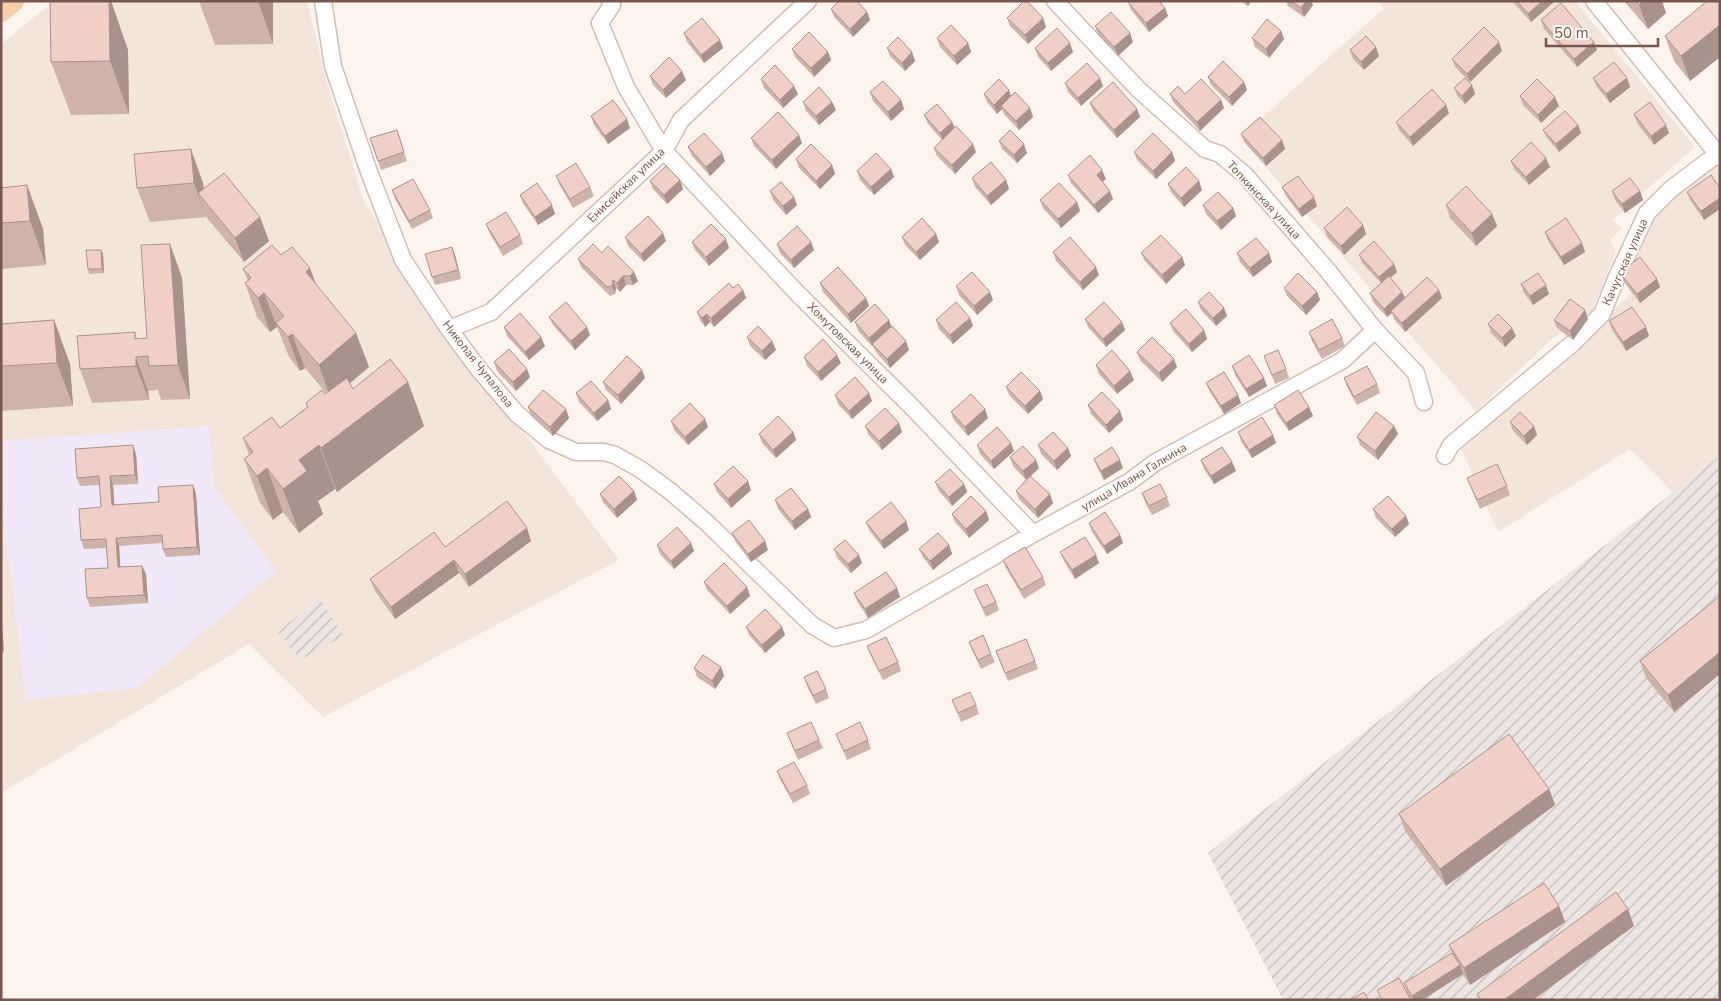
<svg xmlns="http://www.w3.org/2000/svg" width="1721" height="1001" viewBox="0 0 1721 1001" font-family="'Nunito Sans',sans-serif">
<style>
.residential{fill:#f4e5db}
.industrial{fill:url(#industrial-furrows)}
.education{fill:#f1e9f9}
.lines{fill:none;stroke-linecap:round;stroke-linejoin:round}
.minor-casing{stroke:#d1bdb5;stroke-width:19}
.major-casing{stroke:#d9d0ce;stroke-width:22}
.minor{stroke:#fff;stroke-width:16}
.major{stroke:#f6cfaa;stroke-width:20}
.wall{fill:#ceb3aa}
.shaded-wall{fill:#a8928b}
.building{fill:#f0d0c6;stroke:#a8928b}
.labels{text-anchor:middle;stroke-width:4;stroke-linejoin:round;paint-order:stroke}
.street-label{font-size:12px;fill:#77584f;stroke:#fef9f4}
</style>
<defs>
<pattern id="industrial-furrows" width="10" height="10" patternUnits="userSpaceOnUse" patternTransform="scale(1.25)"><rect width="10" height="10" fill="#ece5e2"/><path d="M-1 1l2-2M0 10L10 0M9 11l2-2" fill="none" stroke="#c4bcba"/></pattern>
</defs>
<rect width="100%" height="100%" fill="#fcf4ed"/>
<path class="residential" d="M54 1H307L327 83 364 202 425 293 504 406 619 560 323 717 249 644 1 793V44Z
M1379 1H1575L1695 147 1612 220 1622 229 1610 239 1616 252 1590 316 1554 337 1476 411 1240 137 1383 9Z
M1713 158 1720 167V456L1673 493 1630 449 1498 532 1461 449 1633 292 1626 268 1652 212Z"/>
<path class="industrial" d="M1720 456V1000H1283L1208 853Z
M319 598 344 636 300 660 278 632Z"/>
<path class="education" d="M209 426 214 487 276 571 137 688 26 700 1 499V441Z"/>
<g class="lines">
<defs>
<path id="minor" d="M323 1 333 66 369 172 403 260 449 329 477 367 517 414 549 440 576 452H604L615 455 640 469 670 491 706 522 812 625 834 638 866 630 1033 534 1129 482 1156 462 1343 360 1375 330
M610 1 612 5 600 23 626 87 664 151 798 294 913 408 1033 534
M1055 1 1139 90 1205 149 1220 154 1245 175 1328 271 1375 330 1416 373 1424 402
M1594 1 1720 157
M449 329 491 312 664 151 681 120 808 1
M1445 456 1451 445 1573 343 1602 314 1616 279 1647 213 1671 189 1720 152"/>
<path id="major" d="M1 11 13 1"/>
</defs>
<use href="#minor" class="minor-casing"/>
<use href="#major" class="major-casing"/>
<use href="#minor" class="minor"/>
<use href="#major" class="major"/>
</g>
<path class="wall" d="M50 1H111L128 50 129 114 71 115 51 62Z
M199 1H273V44L215 45Z
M1240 1H1251L1248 6Z
M1286 1H1311L1313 5 1304 17 1288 6Z
M1512 1H1555L1531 22Z
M1624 1H1662L1666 13 1648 29Z
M1720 1V57L1690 81 1674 61 1665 36Z
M1128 2 1165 8 1168 16 1149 32 1131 10Z
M831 9 867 12 870 20 853 37 834 17Z
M1007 18 1046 27 1028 44 1010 26Z
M1541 20 1597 50 1577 67 1544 29Z
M1095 26 1133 42 1118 56 1098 35Z
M1281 31 1284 39 1269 58 1255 47 1252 38Z
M684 33 720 40 723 48 704 63 687 42Z
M937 38 968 43 971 52 957 65 940 47Z
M887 48 912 52 915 61 905 71 890 56Z
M1035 48 1073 52 1051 71 1038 57Z
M792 49 828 52 831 60 814 77 795 57Z
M1350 50 1379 56 1364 70 1353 59Z
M1502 51 1470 82 1455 67 1452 59Z
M650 76 686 80 666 98 653 85Z
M1208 77 1244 82 1247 90 1232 106 1211 85Z
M1593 78H1627L1630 87 1610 103 1597 87Z
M761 79 798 94 783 108 764 88Z
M1065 83 1103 86 1081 106 1068 92Z
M1472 85 1475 94 1465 104 1458 97 1454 88Z
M870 92 901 100 904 109 891 121 873 101Z
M984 94 1012 96 1030 108 1033 117 1019 130 1004 114 1002 109 997 114 987 102Z
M1170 94H1185L1221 100 1224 108 1200 131 1173 102Z
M1520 96 1559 106 1541 123 1523 105Z
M803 102H832L836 110 819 125 806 111Z
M1090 103 1137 109 1140 117 1117 138 1093 111Z
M1449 113 1413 146 1399 130 1396 122Z
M1634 114 1669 133 1654 145 1637 123Z
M924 115 955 128 976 152 955 174 937 156 934 148 942 140 928 124Z
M591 116 630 128 608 144 594 125Z
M1578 125 1581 133 1559 152 1547 138 1543 130Z
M397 130 407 161 381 170 370 138Z
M1241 134 1282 140 1285 149 1266 166 1244 142Z
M751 138 802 143 776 169 754 146Z
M999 141 1027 153 1017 163 1002 149Z
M688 147 725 161 710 176 692 156Z
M1134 152H1172L1175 161 1156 179 1137 160Z
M134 154 203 183 204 189 269 241 244 262 207 218 206 215V217L150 222 137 188Z
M796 159 832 165 835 174 820 189 799 168Z
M1511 161 1550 167 1529 185 1514 169Z
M891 169 894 177 874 195 860 180 857 171Z
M1068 175 1106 179 1102 182 1113 199 1098 213 1071 183Z
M1711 175 1704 220 1690 200 1687 192Z
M556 176 590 187 594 196 573 208 559 184Z
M972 178 1006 180 1009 189 991 205 975 187Z
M680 180 683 189 667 204 653 189 650 181Z
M1168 184 1202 190 1184 207 1171 192Z
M27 185 43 229 46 265 1 269V188Z
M1282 187 1317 206 1302 217 1286 196Z
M392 190 430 210 433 218 412 229 395 199Z
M770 191 797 205 786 215 773 200Z
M1612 191H1640L1643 200 1625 213 1615 200Z
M520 195 555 214 538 225 523 203Z
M1040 200 1077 202 1080 211 1061 228 1043 208Z
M1203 205 1233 208 1236 216 1221 230 1206 214Z
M1446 205 1492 214 1497 226 1476 246 1450 218Z
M486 224 520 235 523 244 503 256 489 232Z
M1324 228 1366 234 1344 255 1327 237Z
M1545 232 1582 243 1585 252 1564 265 1548 241Z
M936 234 939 242 920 260 905 245 902 237Z
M625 237 666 241 644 262 628 246Z
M692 242 729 248 709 266 695 250Z
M170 244 182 278 190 399 161 400 158 390 148 391 149 400 92 403 80 369 135 332 137 339 147 338Z
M777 244 814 250 794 268 780 253Z
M452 247 455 255 461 279 435 285 432 277Z
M101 250 103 254 104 273 89 274 88 269Z
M1053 252 1099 275 1083 290 1056 261Z
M602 253 638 281 633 285H626L620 292 616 288 615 294 610 296 581 267 578 259Z
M1141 253 1182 257 1185 265 1166 284 1145 261Z
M1237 253 1272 262 1253 277 1240 262Z
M281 255 316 285 369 367 350 383 353 389 408 382 424 426 337 492 335 489 318 501 323 514 299 533 283 512 273 520 260 503 244 459 249 455 243 438 280 428 307 407 306 403 326 393 305 368 300 371 289 357 278 329 277 327 270 332 257 317 245 283 248 281 243 269Z
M1359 255 1397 272 1390 278 1402 292 1405 298H1442L1405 332 1394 319 1392 313 1387 317 1373 302 1370 293 1381 283 1362 263Z
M1620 273 1657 279 1660 287 1640 303 1624 282Z
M820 283 866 298 869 306 851 323 823 292Z
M1521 284 1549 294 1533 305 1524 293Z
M956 286 993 300 977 315 959 295Z
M733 288 743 290 746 298 714 327 710 322 705 327 700 320 697 312Z
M1284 288 1317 292 1320 300 1306 315 1287 296Z
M1198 302 1224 308 1227 316 1216 326 1201 310Z
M549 317 590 335 575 350 553 325Z
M1085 319 1125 330 1106 347 1088 327Z
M1588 319 1573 340 1557 328 1554 320Z
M54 320 70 364 73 406 1 411V324Z
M936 320 973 326 953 344 939 329Z
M1609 321 1646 327 1649 336 1626 351 1612 330Z
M855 322 891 326 909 350 890 368 876 352 873 346H872L858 331Z
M1170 323 1204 330 1207 339 1192 352 1173 331Z
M1488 324 1516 336 1505 347 1491 333Z
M504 327 545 346 529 360 507 336Z
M1309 332 1342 338 1345 346 1322 359 1312 341Z
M747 337 772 341 776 350 765 360 750 346Z
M1137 352 1177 367 1162 382 1140 360Z
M1264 356 1286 369 1289 378 1275 384Z
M804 357 841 363 821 381 807 366Z
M494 362 530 377 516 391 497 371Z
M1096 365 1134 380 1117 394 1099 374Z
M1232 366 1267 386 1249 397 1235 375Z
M645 378 621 404 606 390 603 382Z
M1344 378 1377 384 1380 393 1357 405 1347 387Z
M1206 383 1241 403 1224 414 1210 392Z
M1006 387 1040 391 1043 399 1028 414 1009 395Z
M576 393 608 400 611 409 597 421 579 402Z
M835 395 872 401 852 419 838 404Z
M1088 405 1120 411 1123 420 1109 433 1091 414Z
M1274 405 1309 407 1313 416 1289 431 1277 414Z
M528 407 566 409 569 418 553 436 531 416Z
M951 412 988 418 968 436 954 420Z
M671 421 708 427 688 445 674 430Z
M1510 422 1537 435 1527 445 1513 431Z
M899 423 902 432 882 450 868 434 865 426Z
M1394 426 1398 434 1378 460 1360 445 1357 437Z
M793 432 796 440 776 458 762 443 759 434Z
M1238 432 1273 435 1276 443 1252 458 1241 441Z
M977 445 1014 451 994 469 980 454Z
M1038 445 1068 448 1071 456 1057 470 1041 454Z
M136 454 138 484 113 485 114 505 159 502 193 485 196 494 200 555 166 557 163 549V543L119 546 120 567 142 566 146 574 148 603 90 607 87 598 108 568 106 548 84 549 81 540 101 507 100 485 80 486 77 478Z
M1010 457 1039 468 1031 476 1053 503 1038 518 1019 499 1016 491 1026 480 1013 466Z
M1094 459 1123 468 1104 480 1097 467Z
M1201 460 1232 462 1236 471 1214 484 1204 469Z
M1467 478 1507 486 1510 495 1480 509Z
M935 482 964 484 967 492 952 506 939 491Z
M714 484 751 490 731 508 717 492Z
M634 491 637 500 617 518 603 502 600 494Z
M1142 493 1167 497 1170 506 1152 515 1145 502Z
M775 500 808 509 811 517 795 530 778 509Z
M1373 509 1406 516 1409 524 1395 537 1376 518Z
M986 511 989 520 969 538 955 522 952 514Z
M866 522 909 530 884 549 869 530Z
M1089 523 1120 535 1123 543 1107 554 1092 532Z
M527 528 531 541 469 587 459 573 395 619 375 591 370 579 445 547Z
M732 533 768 550 751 562 735 541Z
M691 543 694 551 674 569 660 554 657 545Z
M949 545 952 554 933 570 923 557 919 549Z
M834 549 862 563 851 573 837 558Z
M1060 552 1099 563 1075 579 1064 561Z
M1003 560 1043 577 1046 585 1024 599 1006 568Z
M704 582 747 587 750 596 730 614 707 590Z
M897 588 900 597 868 618 857 601 854 593Z
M974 590 996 602 999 610 986 617Z
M1720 596 1674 712 1646 678 1640 661Z
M746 627H782L785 635 765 653 749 635Z
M969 642 991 654 995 662 981 669 972 650Z
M867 646 898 662 901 671 883 680 870 654Z
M999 659 1035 661 1038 669 1008 681Z
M721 667 724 676 715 689 697 677 694 668Z
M804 677 826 689 829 698 816 704 807 686Z
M952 700 976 705 979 714 961 722Z
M787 733 819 740 823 748 798 760Z
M836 734 868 740 871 749 847 760Z
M777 771 807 785 810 794 793 803 780 779Z
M1549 789 1555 805 1446 886 1405 831 1399 814Z
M1559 906 1565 922 1470 985 1462 973 1463 974 1422 1000H1412L1407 992 1404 983 1452 953 1449 945Z"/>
<path class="shaded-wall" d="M109 1H111L128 50 129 114 110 61Z
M258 1H273V44Z
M1246 1H1251L1248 6Z
M1306 1H1311L1313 5 1304 17 1301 8Z
M1542 1H1555L1531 22 1528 14Z
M1643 1H1662L1666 13 1648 29 1639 5Z
M1165 8 1168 16 1149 32 1146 23Z
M867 12 870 20 853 37 850 29Z
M1043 18 1046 27 1028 44 1025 35Z
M1720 25V57L1690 81 1681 56Z
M1281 31 1284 39 1269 58 1266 49Z
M1130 33 1133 42 1118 56 1114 47Z
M720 40 723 48 704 63 701 55Z
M1499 42 1502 51 1470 82 1467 74Z
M1594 42 1597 50 1577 67 1574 59Z
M968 43 971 52 957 65 954 56Z
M1070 43 1073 52 1051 71 1048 63Z
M1376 47 1379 56 1364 70 1361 62Z
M828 52 831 60 814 77 811 68Z
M912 52 915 61 905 71 902 63Z
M682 71 686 80 666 98 663 90Z
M1100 78 1103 86 1081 106 1078 98Z
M1627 78 1630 87 1610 103 1606 94Z
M1244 82 1247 90 1232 106 1229 97Z
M1472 85 1475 94 1465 104 1462 96Z
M794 86 798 94 783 108 780 100Z
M1009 90 1012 99 1001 106 1002 109 997 114 994 105Z
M1555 97 1559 106 1541 123 1538 115Z
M901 100 904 109 891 121 888 112Z
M1221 100 1224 108 1200 131 1197 122Z
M832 102 836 110 819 125 816 116Z
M1446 105 1449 113 1413 146 1410 137Z
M1030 108 1033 117 1019 130 1016 121Z
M1137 109 1140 117 1117 138 1114 130Z
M627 119 630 128 608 144 605 136Z
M952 122 956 130 943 142 940 133Z
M1578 125 1581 133 1559 152 1556 144Z
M1666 125 1669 133 1654 145 1651 136Z
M799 135 802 143 776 169 772 160Z
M1282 140 1285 149 1266 166 1263 158Z
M973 144 976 152 955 174 952 165Z
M1024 144 1027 153 1017 163 1014 155Z
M191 149 203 183 205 201 198 193 206 217 194 183Z
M1172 152 1175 161 1156 179 1153 171Z
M722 153 725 161 710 176 706 167Z
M1546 158 1550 167 1529 185 1526 177Z
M832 165 835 174 820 189 816 181Z
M891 169 894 177 874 195 871 187Z
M1102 170 1106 179 1100 184 1097 175Z
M680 180 683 189 667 204 664 195Z
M1006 180 1009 189 991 205 987 196Z
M1199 181 1202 190 1184 207 1181 198Z
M27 185 43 229 46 265 30 221Z
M1110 191 1113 199 1098 213 1094 205Z
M1640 191 1643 200 1625 213 1622 204Z
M794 197 797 205 786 215 783 206Z
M1314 197 1317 206 1302 217 1299 209Z
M1720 198V209L1704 220 1701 211Z
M1077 202 1080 211 1061 228 1058 219Z
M552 205 555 214 538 225 535 217Z
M1233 208 1236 216 1221 230 1217 221Z
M1492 214 1497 226 1476 246 1472 233Z
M260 217 269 241 244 262 235 238Z
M1363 225 1366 234 1344 255 1341 246Z
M663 233 666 241 644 262 641 254Z
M936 234 939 242 920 260 916 252Z
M726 239 729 248 709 266 706 257Z
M811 242 814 250 794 268 791 260Z
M1582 243 1585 252 1564 265 1561 257Z
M170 244 182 278 190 399 178 365Z
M452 247 455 255 461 279 458 270Z
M101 250 103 254 104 273 102 269Z
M1269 253 1272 262 1253 277 1250 268Z
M1182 257 1185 265 1166 284 1162 275Z
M1394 264 1397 272 1382 285 1379 277Z
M1096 267 1099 275 1083 290 1080 282Z
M310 268 323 303 306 272Z
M634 272 638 281 633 285 630 276Z
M623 276 626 285 620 292 617 283Z
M1657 279 1660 287 1640 303 1637 294Z
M613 280 616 288 615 294 612 286Z
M1546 285 1549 294 1533 305 1530 296Z
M743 290 746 298 714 327 711 318Z
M1439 290 1442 298 1405 332 1402 323Z
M990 292 993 300 977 315 974 306Z
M1317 292 1320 300 1306 315 1302 306Z
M1402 292 1406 300 1391 311 1392 313 1387 317 1384 309Z
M264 293 277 327 270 332 258 298Z
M866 298 869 306 851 323 848 314Z
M1224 308 1227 316 1216 326 1213 318Z
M1585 310 1588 319 1573 340 1570 331Z
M707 314 710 322 705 327 702 318Z
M970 318 973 326 953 344 950 335Z
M54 320 70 364 73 406 57 363Z
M889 320 892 328 872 344 873 346H872L869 338Z
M1122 322 1125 330 1106 347 1103 339Z
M587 327 590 335 575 350 571 341Z
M1646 327 1649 336 1626 351 1623 342Z
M1512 328 1516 336 1505 347 1502 338Z
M1204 330 1207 339 1192 352 1189 344Z
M356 333 369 367 331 399 319 365Z
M292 334 305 368 300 371 288 337Z
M541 337 545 346 529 360 525 352Z
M772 341 776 350 765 360 762 351Z
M906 341 909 350 890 368 887 359Z
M837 355 841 363 821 381 818 372Z
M136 357 148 391 149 400 136 366Z
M1174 359 1177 367 1162 382 1159 373Z
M527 369 530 377 516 391 513 382Z
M642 370 645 378 621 404 618 395Z
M1130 371 1134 380 1117 394 1114 386Z
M1264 378 1267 386 1249 397 1246 389Z
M408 382 424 426 337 492 321 448Z
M1040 391 1043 399 1028 414 1025 406Z
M869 393 872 401 852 419 849 411Z
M1238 395 1241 403 1224 414 1221 406Z
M608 400 611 409 597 421 594 413Z
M1309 407 1313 416 1289 431 1286 423Z
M566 409 569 418 553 436 550 427Z
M985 409 988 418 968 436 965 427Z
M1120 411 1123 420 1109 433 1106 425Z
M705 419 708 427 688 445 685 437Z
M899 423 902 432 882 450 879 441Z
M1394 426 1398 434 1378 460 1375 451Z
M1534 426 1537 435 1527 445 1524 436Z
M793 432 796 440 776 458 773 450Z
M1273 435 1276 443 1252 458 1249 450Z
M1011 443 1014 451 994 469 991 461Z
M133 445 136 454 138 484 135 475Z
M319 445 335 489 318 501 323 514 299 533 283 489 299 460Z
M1068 448 1071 456 1057 470 1054 461Z
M1036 460 1039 468 1026 480 1023 471Z
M1120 460 1123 468 1104 480 1101 471Z
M1232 462 1236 471 1214 484 1211 476Z
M267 468 283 512 273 520 257 476Z
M110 476 113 485 115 514 112 505Z
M748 481 751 490 731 508 728 499Z
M964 484 967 492 952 506 949 497Z
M193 485 196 494 200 555 197 547Z
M634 491 637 500 617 518 614 509Z
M1050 494 1053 503 1038 518 1035 509Z
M808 509 811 517 795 530 792 521Z
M986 511 989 520 969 538 966 529Z
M1406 516 1409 524 1395 537 1392 529Z
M906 521 909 530 884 549 881 541Z
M527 528 531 541 469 587 465 574Z
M1120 535 1123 543 1107 554 1104 546Z
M116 538 119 546 121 576 118 567Z
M765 541 768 550 751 562 748 554Z
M691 543 694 551 674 569 671 561Z
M949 545 952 554 933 570 930 561Z
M859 555 862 563 851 573 848 564Z
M1096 555 1099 563 1075 579 1072 570Z
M454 560 459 573 395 619 391 607Z
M142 566 146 574 148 603 144 595Z
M747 587 750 596 730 614 727 606Z
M897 588 900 597 868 618 865 609Z
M1 613 4 650 1 656Z
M782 627 785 635 765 653 762 645Z
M1720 652V674L1674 712 1668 695Z
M721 667 724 676 715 689 712 681Z
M1549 789 1555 805 1446 886 1440 869Z
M1559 906 1565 922 1470 985 1464 968Z
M1628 909 1634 926 1533 1000H1504Z
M1460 965 1463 974 1422 1000H1414L1412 996Z"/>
<path class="building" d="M50 1H109L110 61 51 62Z
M839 1H857L867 12 850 29 831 9Z
M1024 1H1027L1043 18 1025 35 1007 18Z
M1129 1H1159L1165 8 1146 23 1128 2Z
M1291 1H1306L1301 8Z
M1517 1H1542L1528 14Z
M1636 1H1643L1639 5Z
M1707 1H1720V25L1681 56 1665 36Z
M1561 3 1594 42 1574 59 1541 20Z
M1111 12 1130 33 1114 47 1095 26Z
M702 18 720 40 701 55 684 33Z
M1267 19 1281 31 1266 49 1252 38Z
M951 25 968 43 954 56 937 38Z
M1484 27 1499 42 1467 74 1452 59Z
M1057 28 1070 43 1048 63 1035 48Z
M809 32 828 52 811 68 792 49Z
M1366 36 1376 47 1361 62 1350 50Z
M898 37 912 52 902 63 887 48Z
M669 57 682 71 663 90 650 76Z
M1223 61 1244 82 1229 97 1208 77Z
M1614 62 1627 78 1606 94 1593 78Z
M1087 63 1100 78 1078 98 1065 83Z
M775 65 794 86 780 100 761 79Z
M1465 78 1472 85 1462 96 1454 88Z
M999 79 1009 90 994 105 984 94Z
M1201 79 1221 100 1197 122 1170 94 1178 86 1185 94Z
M1537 79 1555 97 1538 115 1520 96Z
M883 81 901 100 888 112 870 92Z
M1113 82 1137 109 1114 130 1090 103Z
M819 87 832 102 816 116 803 102Z
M1432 89 1446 105 1410 137 1396 122Z
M1015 92 1030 108 1016 121 1001 106Z
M613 100 627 119 605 136 591 116Z
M1650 102 1666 125 1651 136 1634 114Z
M937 104 952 122 940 133 924 115Z
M1565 111 1578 125 1556 144 1543 130Z
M778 112 799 135 772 160 751 138Z
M1260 117 1282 140 1263 158 1241 134Z
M956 126 973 144 952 165 934 148Z
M397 130 404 152 378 161 370 138Z
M1010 130 1024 144 1014 155 999 141Z
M704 133 722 153 706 167 688 147Z
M1153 133 1172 152 1153 171 1134 152Z
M1531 142 1546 158 1526 177 1511 161Z
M811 144 832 165 816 181 796 159Z
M191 149 194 183 137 188 134 154Z
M876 153 891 169 871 187 857 171Z
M1090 155 1102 170 1097 175 1110 191 1094 205 1068 175Z
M991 162 1006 180 987 196 972 178Z
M576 163 590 187 570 199 556 176Z
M666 166 680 180 664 195 650 181Z
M1186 167 1199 181 1181 198 1168 184Z
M224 173 260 217 235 238 198 193Z
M1711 175 1720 188V198L1701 211 1687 192Z
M1298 176 1314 197 1299 209 1282 187Z
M1630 178 1640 191 1622 204 1612 191Z
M413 179 430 210 409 221 392 190Z
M781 182 794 197 783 206 770 191Z
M537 183 552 205 535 217 520 195Z
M1059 183 1077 202 1058 219 1040 200Z
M27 185 30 221 1 223V188Z
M1466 186 1492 214 1472 233 1446 205Z
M1218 192 1233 208 1217 221 1203 205Z
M1347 207 1363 225 1341 246 1324 228Z
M506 212 520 235 500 247 486 224Z
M648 216 663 233 641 254 625 237Z
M922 218 936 234 916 252 902 237Z
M1566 218 1582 243 1561 257 1545 232Z
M711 224 726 239 706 257 692 242Z
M797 226 811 242 791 260 777 244Z
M1161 235 1182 257 1162 275 1141 253Z
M1070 237 1096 267 1080 282 1053 252Z
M1256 238 1269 253 1250 268 1237 253Z
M1374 241 1394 264 1379 277 1359 255Z
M170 244 178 365 149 366 148 356 136 357V366L80 369 77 336 135 332V339L147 338 141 245Z
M593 244 602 253 608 246 634 272 630 276H623L617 283 613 280 612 286 607 287 578 259Z
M272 245 281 255 292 247 310 268 306 272 356 333 319 365 292 334 288 337 276 323 284 316 264 293 258 298 245 283 251 278 243 269Z
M452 247 458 270 432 277 425 254Z
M86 250H101L102 269H88Z
M1640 257 1657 279 1637 294 1620 273Z
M838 267 866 298 848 314 820 283Z
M972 272 990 292 974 306 956 286Z
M1298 273 1317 292 1302 306 1284 288Z
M1538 273 1546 285 1530 296 1521 284Z
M1389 276 1402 292 1384 309 1370 293Z
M1427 277 1439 290 1402 323 1391 311Z
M729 283 733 288 738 284 743 290 711 318 707 314 702 318 697 312Z
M1209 292 1224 308 1213 318 1198 302Z
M1570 299 1585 310 1570 331 1554 320Z
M566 302 587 327 571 341 549 317Z
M956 302 970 318 950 335 936 320Z
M1104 302 1122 322 1103 339 1085 319Z
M875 304 889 320 869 338 855 322Z
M1632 307 1646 327 1623 342 1609 321Z
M1186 309 1204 330 1189 344 1170 323Z
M520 313 541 337 525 352 504 327Z
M1498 314 1512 328 1502 338 1488 324Z
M1332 319 1342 338 1319 350 1309 332Z
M54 320 57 363 1 366V324Z
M758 326 772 341 762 351 747 337Z
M892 326 906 341 887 359 872 344Z
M1152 337 1174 359 1159 373 1137 352Z
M823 339 837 355 818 372 804 357Z
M509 349 527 369 513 382 494 362Z
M1112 350 1130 371 1114 386 1096 365Z
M1278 350 1286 369 1272 375 1264 356Z
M1249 355 1264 378 1246 389 1232 366Z
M627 356 642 370 618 395 603 382Z
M390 359 408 382 321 448 319 445 299 460 307 471 283 489 267 468 257 476 244 459 253 452 243 438 272 417 280 428 308 407 306 403 322 390 325 394 347 378 353 389Z
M1367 366 1377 384 1354 397 1344 378Z
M1021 372 1040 391 1025 406 1006 387Z
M1224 372 1238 395 1221 406 1206 383Z
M855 377 869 393 849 411 835 395Z
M591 381 608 400 594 413 576 393Z
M543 390 566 409 550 427 528 407Z
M1298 390 1309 407 1286 423 1274 405Z
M1102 392 1120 411 1106 425 1088 405Z
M971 394 985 409 965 427 951 412Z
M690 403 705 419 685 437 671 421Z
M885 408 899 423 879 441 865 426Z
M1376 412 1394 426 1375 451 1357 437Z
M1520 412 1534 426 1524 436 1510 422Z
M778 416 793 432 773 450 759 434Z
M1262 417 1273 435 1249 450 1238 432Z
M997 427 1011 443 991 461 977 445Z
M1053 432 1068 448 1054 461 1038 445Z
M133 445 135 475 110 476 112 505 159 502 158 487 193 485 197 547 163 549 162 535 116 538 118 567 142 566 144 595 87 598 85 569 108 568 106 539 81 540 79 509 101 507 99 476 77 478 75 449Z
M1023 446 1036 460 1023 471 1010 457Z
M1112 447 1120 460 1101 471 1094 459Z
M1222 447 1232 462 1211 476 1201 460Z
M1497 464 1507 486 1477 500 1467 478Z
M733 466 748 481 728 499 714 484Z
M950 469 964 484 949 497 935 482Z
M619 476 634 491 614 509 600 494Z
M1030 476 1050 494 1035 509 1016 491Z
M1160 484 1167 497 1149 506 1142 493Z
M791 488 808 509 792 521 775 500Z
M971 496 986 511 966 529 952 514Z
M1388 496 1406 516 1392 529 1373 509Z
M507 501 527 528 465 574 454 560 391 607 370 579 434 532 445 547Z
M891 502 906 521 881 541 866 522Z
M1105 512 1120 535 1104 546 1089 523Z
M749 520 765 541 748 554 732 533Z
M677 527 691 543 671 561 657 545Z
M938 533 949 545 930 561 919 549Z
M1085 537 1096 555 1072 570 1060 552Z
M845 540 859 555 848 564 834 549Z
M1025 547 1043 577 1021 590 1003 560Z
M724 563 747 587 727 606 704 582Z
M886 572 897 588 865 609 854 593Z
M987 584 996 602 983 608 974 590Z
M1720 596V652L1668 695 1640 661Z
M765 609 782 627 762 645 746 627Z
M983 635 991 654 978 660 969 642Z
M886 637 898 662 879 671 867 646Z
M1026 639 1035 661 1005 673 996 651Z
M703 655 721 667 712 681 694 668Z
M817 671 826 689 813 696 804 677Z
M970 692 976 705 958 713 952 700Z
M811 722 819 740 795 751 787 733Z
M860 722 868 740 844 751 836 734Z
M1509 734 1549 789 1440 869 1399 814Z
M794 762 807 785 790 794 777 771Z
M1544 883 1559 906 1464 968 1449 945Z
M1616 892 1628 909 1504 1000H1481L1477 994Z
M1452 953 1460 965 1412 996 1404 983Z
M1399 978 1411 1000H1382L1377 990Z
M1364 992 1368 1000H1351Z"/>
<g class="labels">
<g class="street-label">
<text transform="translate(626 185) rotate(-44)" y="4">Енисейская улица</text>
<text transform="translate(1264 200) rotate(47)" y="4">Топкинская улица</text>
<text transform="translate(1625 262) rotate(-66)" y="4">Качугская улица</text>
<text transform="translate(848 343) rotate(45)" y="4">Хомутовская улица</text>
<text transform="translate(478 364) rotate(52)" y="4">Николая Чупалова</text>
<text transform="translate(1134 477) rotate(-31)" y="4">улица Ивана Галкина</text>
</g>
</g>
<rect width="1721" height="1001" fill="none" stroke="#77584f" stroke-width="5"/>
<path d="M1546 38v8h112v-8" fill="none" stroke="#77584f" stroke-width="2.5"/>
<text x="1554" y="38" font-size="15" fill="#77584f" stroke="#fef9f4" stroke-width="4" paint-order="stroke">50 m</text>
</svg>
